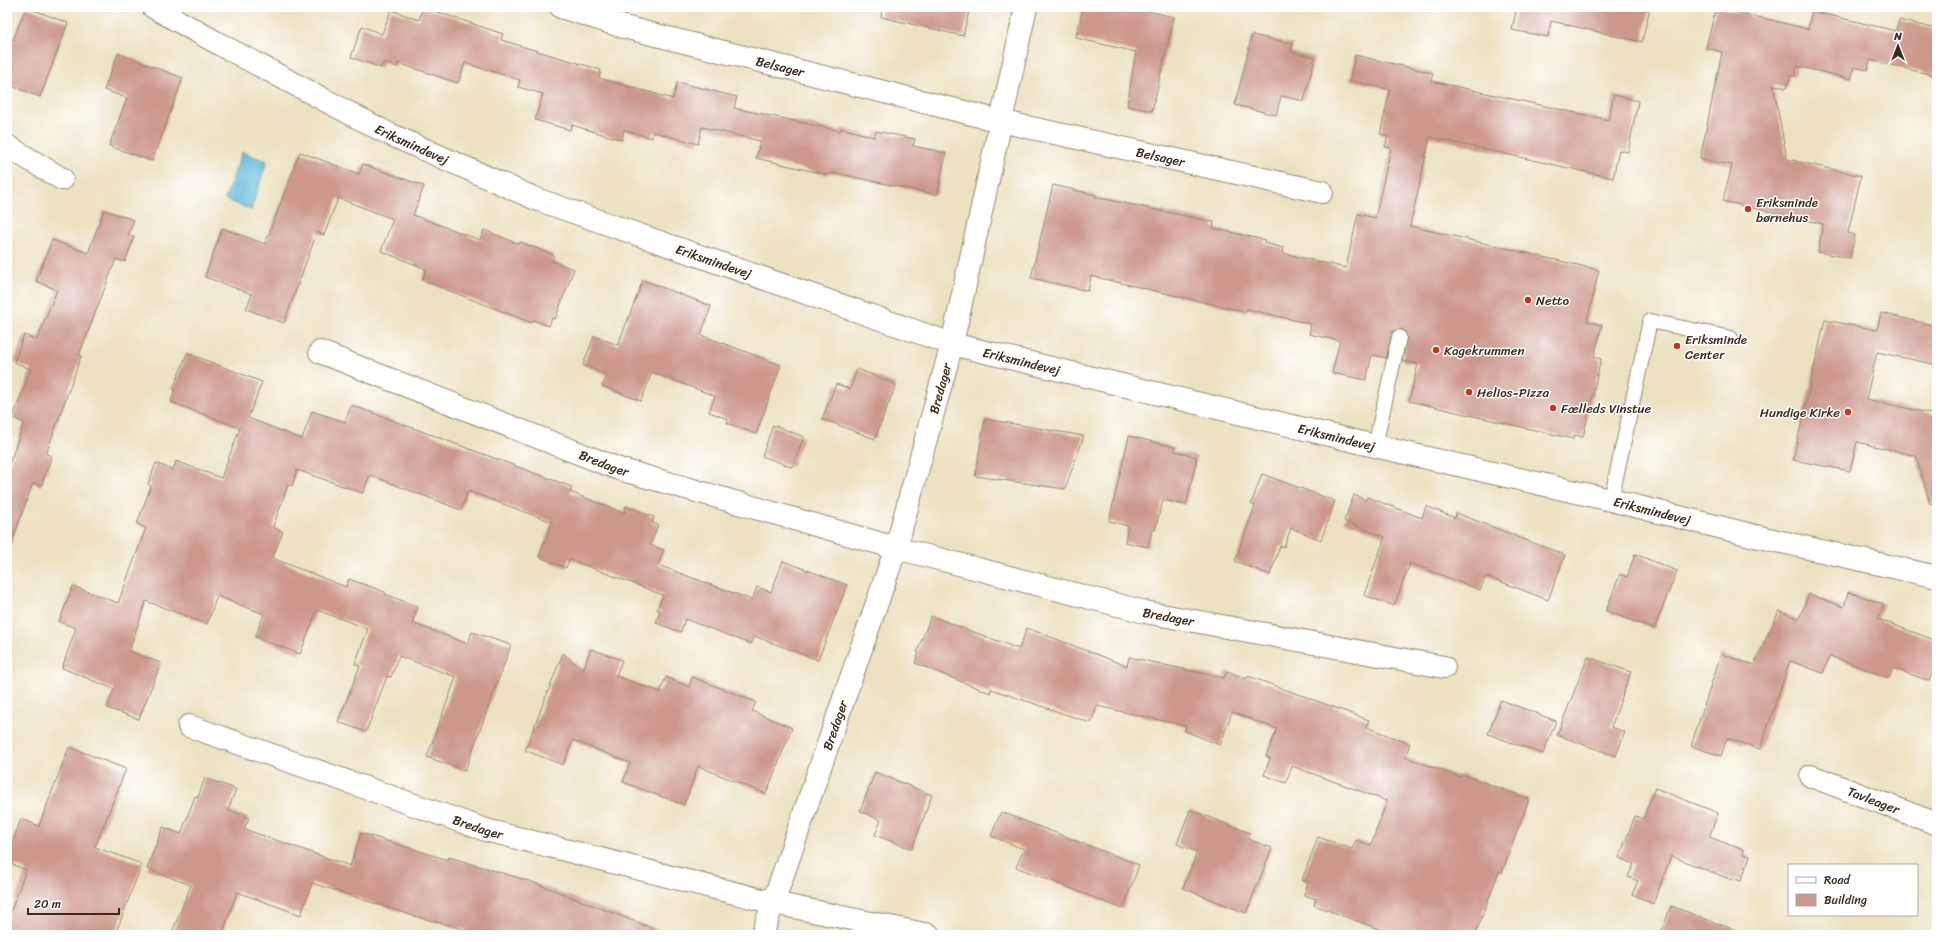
<svg xmlns="http://www.w3.org/2000/svg" width="1944" height="942" viewBox="0 0 1944 942" font-family="Sriracha,sans-serif">
<style>
.water{fill:#5bb8d9;stroke:#4b717c}
.building{fill:#cc988c}
.lines{fill:none;stroke-linecap:round;stroke-linejoin:round}
.lane-casing{stroke:#948670;stroke-width:16}
.street-casing{stroke:#948670;stroke-width:24}
.lane{stroke:#fff;stroke-width:14}
.street{stroke:#fff;stroke-width:22}
.poi-dot{fill:#c8321e;stroke:#fff;stroke-width:1.5}
.labels{text-anchor:middle;stroke-width:3;stroke-linejoin:round;paint-order:stroke}
.street-label{font-size:13px;fill:#3b2a1e;stroke:#fff}
.poi-label{font-size:13px;fill:#3b2a1e;stroke:#fff;text-anchor:start}
</style>
<rect width="100%" height="100%" fill="#fff"/>
<filter id="ink" filterUnits="userSpaceOnUse"><feTurbulence type="fractalNoise" baseFrequency=".025" numOctaves="2"/><feDisplacementMap in="SourceGraphic" scale="8" xChannelSelector="R" yChannelSelector="G"/><feConvolveMatrix kernelMatrix="1 2 1 2 8 2 1 2 1" color-interpolation-filters="sRGB"/></filter>
<filter id="wash" filterUnits="userSpaceOnUse"><feTurbulence type="fractalNoise" baseFrequency=".012" numOctaves="4" result="noise"/><feDisplacementMap in="SourceGraphic" scale="16" xChannelSelector="R" yChannelSelector="G"/><feGaussianBlur stdDeviation="0.9" result="paint"/><feColorMatrix in="noise" values="0 0 0 0 0 0 0 0 0 0 0 0 0 0 0 0 0 1.4 0 .05"/><feComposite in="paint" operator="in"/></filter>
<g filter="url(#wash)">
<rect width="100%" height="100%" fill="#ece2c1"/>
<path class="water" d="M242 152 267 161 251 210 225 199Z"/>
<g id="blocks">
<path class="building" d="M26 7 68 23 40 97 7 84V37L13 40Z
M423 7 503 34 501 40 601 70 599 78 673 99 677 82 737 97 734 108 841 131V128L874 137 876 131 915 139 913 146 946 153 937 195 840 174 829 173 828 175 756 158 760 141 702 127 698 144 653 132 652 138 624 130 622 140 572 125 570 130 535 120 543 94 518 87 520 80 465 63 458 83 398 63 397 67 384 62 381 68 351 57 362 26 382 34 391 10 419 20Z
M882 7H970L963 36 881 17Z
M1083 7H1130L1174 17 1152 111 1127 106 1136 52 1076 38Z
M1517 7H1650L1642 42 1551 21 1548 37 1512 30Z
M1716 7 1808 29 1812 11 1896 31 1899 20 1937 29V76L1870 60 1868 70 1854 67 1851 79 1797 66 1795 76 1790 75 1787 88 1773 85 1787 159 1861 176 1848 233 1855 235 1850 258 1818 252 1823 224 1723 201 1732 165 1700 159 1722 52 1706 48Z
M1252 35 1293 44 1291 52 1315 57 1304 101 1281 96 1276 115 1235 105Z
M118 53 183 78 152 161 109 146 127 98 104 90Z
M1355 55 1433 73 1431 81 1608 120 1614 95 1638 101 1628 152 1619 150 1613 178 1430 137 1410 226 1599 270 1587 321 1602 325 1594 357 1601 359 1583 437 1574 435 1573 439 1409 401 1418 364 1402 361 1407 338 1405 331 1401 329 1392 332 1386 358 1372 355 1366 380 1332 373 1340 341 1309 334 1311 324 1247 309 1246 312 1091 276 1088 291 1031 278 1053 185 1096 195 1095 197 1214 222 1213 228 1265 240 1264 243 1284 248 1283 253 1346 268 1358 214 1375 218 1391 148 1385 147 1388 136 1380 134 1390 90 1350 80Z
M300 152 359 174 363 164 424 186 413 215 480 240 484 230 519 244 520 242 554 255 552 261 574 269 555 319 552 318 549 326 533 320 532 323 422 280 426 269 381 251 393 219 338 198 324 235 317 232 284 323 246 309 252 294 205 277 222 228 265 244Z
M104 210 134 220 128 235 134 237 125 262 116 259 79 355 81 356 46 454 52 456 41 486 33 483 10 547 7 546V470L24 423 13 418 31 369 14 362 24 335 37 340 57 290 36 281 52 240 88 253Z
M643 280 711 306 701 335 781 365 756 434 727 423 728 419 709 412 715 396 652 372 641 401 602 386 607 375 583 365 594 336 618 345Z
M1881 313 1937 326V365L1877 352 1866 399 1937 415V503L1930 504 1916 456 1857 442 1850 471 1793 460 1825 320 1877 330Z
M187 353 262 382 248 418 302 439 312 411 345 422 351 405 572 487 570 492 624 513 626 506 654 517 652 523 658 525 650 545 664 550 658 565 752 600 757 587 771 592 783 561 847 585 818 660 754 636 751 644 685 619 681 632 656 623 660 611 657 610 663 595 569 559 566 568 539 557 552 522 468 491 461 510 370 475 363 493 297 470 292 486 288 485 273 527 283 532 272 558 346 587 349 579 385 592V594L418 607 412 623 468 644 472 632 511 645 465 771 427 757 456 677 399 656 391 677 387 676 366 732 338 722 360 666 355 664 368 629 317 610 300 654 255 637 264 614 217 596 207 624 146 601 129 651 161 663 139 719 107 708 114 689 62 668 76 628 59 622 73 586 118 603 146 528 137 524 151 486 148 484 156 463 173 470 176 461 221 478 240 428 171 402 175 389H173Z
M857 369 896 384 875 439 822 419 836 384 850 389Z
M985 419 1084 436 1065 489 975 476Z
M773 425 804 437 792 467 762 456Z
M1129 436 1175 447 1174 451 1197 457 1186 505 1163 500 1155 530H1152L1148 547 1125 542 1128 526 1109 521Z
M1262 474 1335 501 1321 540 1291 528 1284 547 1280 546 1270 575 1235 561 1255 506 1251 504Z
M1354 495 1366 500 1367 497 1422 518 1426 506 1455 518 1456 513 1565 555 1548 600 1486 576 1480 590 1410 563 1394 606 1364 595 1385 537 1344 521Z
M1635 554 1677 571 1654 629 1606 611 1620 574 1627 577Z
M1848 592 1884 604 1878 619 1937 641V659L1929 681 1893 668 1889 678 1830 656 1823 673 1790 661 1760 749 1727 738 1721 756 1691 746 1721 654 1754 665 1779 611 1799 619 1809 594 1844 607Z
M931 616 1019 649 1027 628 1127 666 1129 657 1224 678 1227 671 1247 679 1248 676 1369 720 1366 727 1410 744 1405 757 1460 777 1461 774 1529 799 1502 872 1499 871 1475 935H1395L1314 905 1316 899 1304 895 1308 882 1302 880 1318 837 1352 849 1356 840 1371 845 1387 801 1292 766 1286 783 1264 775 1270 758 1266 756 1277 729 1232 712 1220 745 1185 731 1186 726 1097 706 1091 723 991 689 990 693 915 663 919 653 917 652Z
M591 649 622 660 616 676 660 692 666 677 689 687 692 677 756 702 752 711 792 728 766 794 698 766 684 805 623 782 630 763 573 740 563 765 525 750 563 653 583 670Z
M1588 657 1631 672 1611 727 1625 732 1616 756 1557 735Z
M1501 700 1556 721 1543 754 1488 734Z
M69 747 126 769 95 847 142 864 115 935H7V921L26 870 7 862V856L21 819 39 826Z
M875 772 932 795 912 849 875 835 881 820 860 811Z
M205 778 236 789 228 810 249 818 244 829 350 866 361 833 448 860 449 857 535 883 665 933V935H465L467 930 414 916 312 883 301 915 237 892 222 935H171L191 885 147 869 163 827 181 834 195 796 198 797Z
M1655 788 1718 813 1709 837 1744 850 1743 854 1750 856 1741 881 1733 878 1732 880 1671 856 1653 904 1632 894 1638 881 1628 877 1634 864 1619 858 1635 816 1643 819Z
M1190 810 1250 833 1248 839 1272 848 1246 913 1183 888 1197 852 1177 844Z
M1001 812 1139 865 1123 909 1016 867 1024 849 991 836Z
M1671 906 1743 933V935H1660Z"/>
</g>
</g>
<g filter="url(#ink)">
<use href="#blocks" fill-opacity="0" stroke="#948670" stroke-width="1"/>
<g class="lines">
<defs>
<path id="lane" d="M1375 446 1399 337
M1611 500 1650 321 1731 338"/>
<g id="street">
<path id="s1" d="M153 7 221 45 387 133 536 199 952 344 1375 446 1611 500 1755 536 1937 577"/>
<path id="s2" d="M561 7 624 27 1000 121 1322 192"/>
<path d="M7 146 62 179"/>
<path id="s3" d="M320 352 619 469 896 548 1145 612 1444 667"/>
<path id="s4" d="M189 726 486 830 774 903 929 935"/>
<path id="s5" d="M1811 776 1937 824"/>
<path id="s6" d="M762 935 896 548 952 344 1026 7"/>
</g>
</defs>
<use href="#lane" class="lane-casing"/>
<use href="#street" class="street-casing"/>
<use href="#lane" class="lane"/>
<use href="#street" class="street"/>
</g>
</g>
<g class="poi-dot">
<circle cx="1748" cy="209" r="4"/>
<circle cx="1528" cy="300" r="4"/>
<circle cx="1677" cy="346" r="4"/>
<circle cx="1436" cy="350" r="4"/>
<circle cx="1469" cy="392" r="4"/>
<circle cx="1553" cy="408" r="4"/>
<circle cx="1848" cy="412" r="4"/>
</g>
<g class="labels">
<g class="street-label">
<text dy="5" stroke="none"><textPath href="#s2" startOffset="227">Belsager</textPath></text>
<text dy="5" stroke="none"><textPath href="#s1" startOffset="293">Eriksmindevej</textPath></text>
<text dy="5" stroke="none"><textPath href="#s2" startOffset="618">Belsager</textPath></text>
<text dy="5" stroke="none"><textPath href="#s1" startOffset="617">Eriksmindevej</textPath></text>
<text dy="5" stroke="none"><textPath href="#s1" startOffset="941">Eriksmindevej</textPath></text>
<text dy="5" stroke="none"><textPath href="#s6" startOffset="575">Bredager</textPath></text>
<text dy="5" stroke="none"><textPath href="#s1" startOffset="1265">Eriksmindevej</textPath></text>
<text dy="5" stroke="none"><textPath href="#s3" startOffset="305">Bredager</textPath></text>
<text dy="5" stroke="none"><textPath href="#s1" startOffset="1589">Eriksmindevej</textPath></text>
<text dy="5" stroke="none"><textPath href="#s3" startOffset="890">Bredager</textPath></text>
<text dy="5" stroke="none"><textPath href="#s6" startOffset="222">Bredager</textPath></text>
<text dy="5" stroke="none"><textPath href="#s5" startOffset="67">Tavleager</textPath></text>
<text dy="5" stroke="none"><textPath href="#s4" startOffset="306">Bredager</textPath></text>
</g>
<g class="poi-label">
<text x="1756" y="207">Eriksminde<tspan x="1756" dy="15">børnehus</tspan></text>
<text x="1536" y="305">Netto</text>
<text x="1685" y="344">Eriksminde<tspan x="1685" dy="15">Center</tspan></text>
<text x="1444" y="355">Kagekrummen</text>
<text x="1477" y="397">Helios-Pizza</text>
<text x="1561" y="413">Fælleds Vinstue</text>
<text x="1840" y="417" text-anchor="end">Hundige Kirke</text>
</g>
</g>
<rect width="1944" height="942" fill="none" stroke="#fff" stroke-width="24"/>
<rect x="1788" y="864" width="130" height="52" fill="#ffffff" stroke="#b1aaa5"/>
<rect x="1796" y="877" width="20" height="6" fill="#ffffff" stroke="#b1aaa5"/>
<text x="1824" y="884" font-size="12" fill="#3b2a1e">Road</text>
<rect x="1796" y="894" width="20" height="12" fill="#cc988c" stroke="#b1aaa5"/>
<text x="1824" y="904" font-size="12" fill="#3b2a1e">Building</text>
<g transform="translate(1898 46)" stroke="#ffffff" stroke-width="3" paint-order="stroke">
<path d="M0-3L7 15L0 10L-7 15Z" fill="#3b2a1e"/>
<text y="-6" font-size="11" font-weight="bold" text-anchor="middle" fill="#3b2a1e">N</text>
</g>
<path d="M28 908v6h91v-6" fill="none" stroke="#3b2a1e" stroke-width="2"/>
<text x="34" y="908" font-size="12" fill="#3b2a1e" stroke="#ffffff" stroke-width="3" paint-order="stroke">20 m</text>
</svg>
